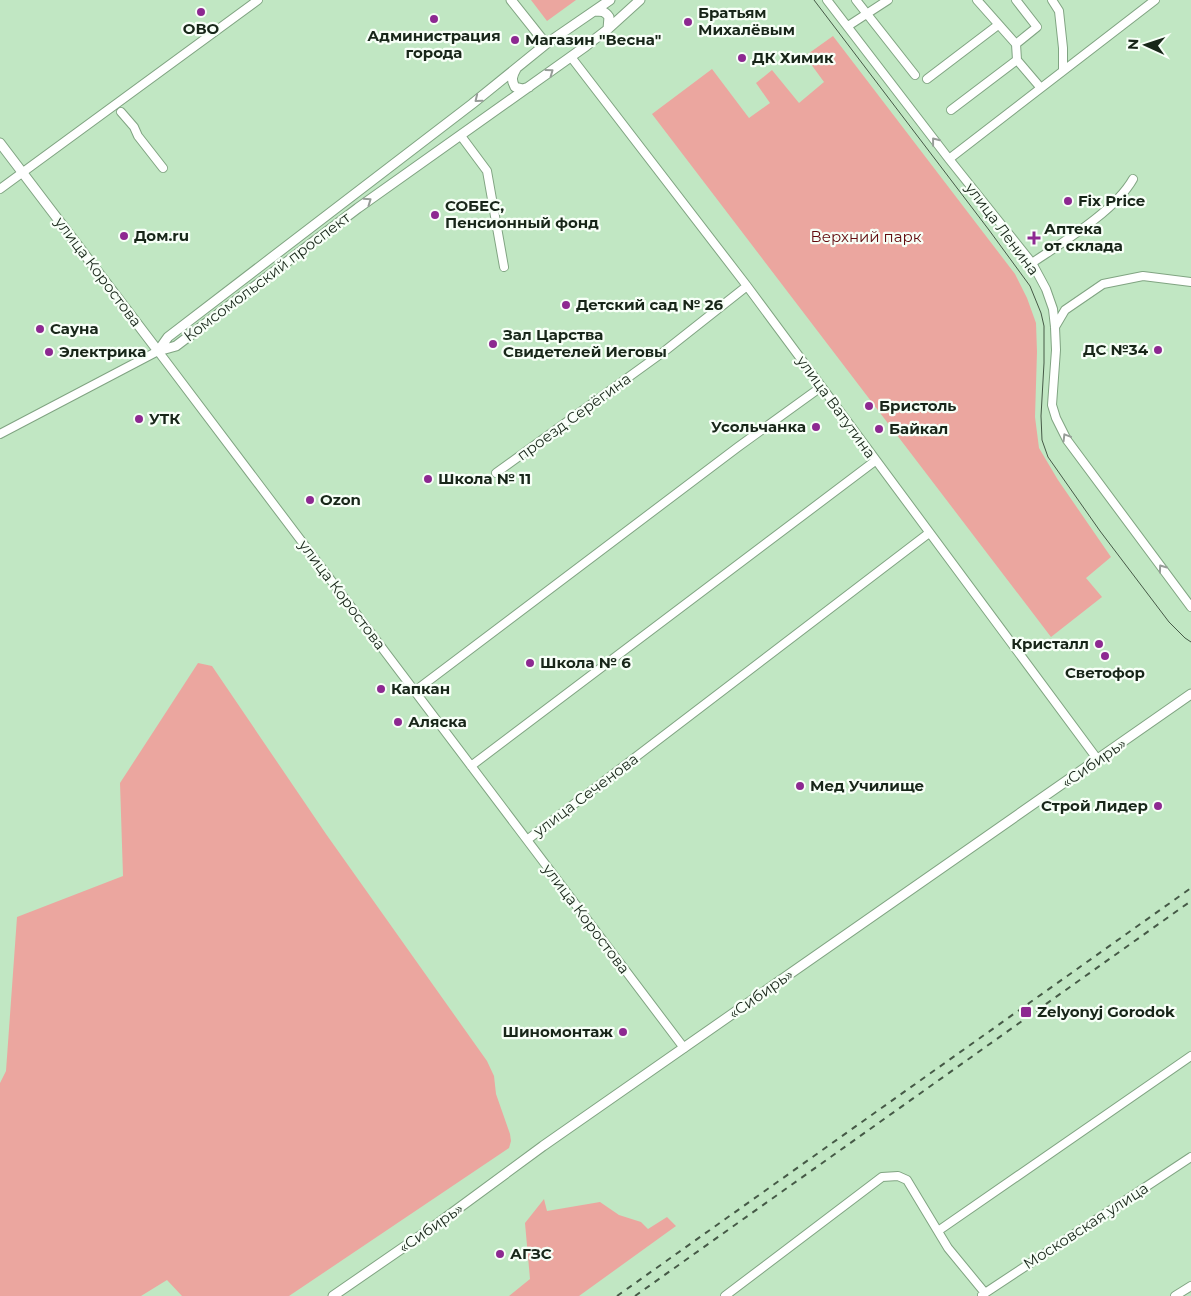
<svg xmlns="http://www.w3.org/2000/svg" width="1191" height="1296" viewBox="0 0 1191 1296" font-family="Montserrat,sans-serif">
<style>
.green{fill:#eba69f}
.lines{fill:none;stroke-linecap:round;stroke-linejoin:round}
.minor-casing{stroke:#80a482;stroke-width:10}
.major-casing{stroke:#80a482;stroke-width:11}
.minor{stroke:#fff;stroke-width:8}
.major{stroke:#fff;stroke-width:9}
.tram{stroke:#465a47;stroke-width:1}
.rail{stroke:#465a47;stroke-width:2;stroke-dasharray:6 6;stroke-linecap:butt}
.oneway{stroke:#979d98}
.poi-dot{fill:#8d2991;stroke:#f7fff7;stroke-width:2}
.labels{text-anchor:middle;stroke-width:4.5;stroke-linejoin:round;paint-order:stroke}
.poi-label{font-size:15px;font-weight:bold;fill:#182619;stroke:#f7fff7;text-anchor:start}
.street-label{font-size:15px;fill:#182619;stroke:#f7fff7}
.park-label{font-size:15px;fill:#610b0e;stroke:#f7fff7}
</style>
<rect width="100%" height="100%" fill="#c1e7c3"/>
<path class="green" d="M531 0H576L547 21Z
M833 36 1015 274 1027 298 1036 323 1037 352 1035 417 1039 448 1058 480 1111 557 1086 578 1102 597 1051 637 652 114 712 69 749 118 770 103 756 83 772 70 799 103 824 82 805 56Z
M198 663 212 666 326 834 487 1061 494 1076 496 1094 510 1134 511 1141 509 1148 289 1296H182L167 1280 141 1296H0V1083L6 1071 17 917 123 876 120 783Z
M544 1199 547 1211 600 1202 619 1215 641 1222 648 1229 667 1217 676 1226 579 1296H509L530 1279 525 1223Z"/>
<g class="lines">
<defs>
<path id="minor" d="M827 0 949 159 1032 263 1046 289 1053 309 1055 327 1056 350 1052 405 1056 418 1067 440 1191 607
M856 0 915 75
M977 0 1016 44
M1016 0 1037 27 1016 44 1017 60 1040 87
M1052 0 1059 11 1063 48V70
M848 26 888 0
M571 57 747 286 1098 760
M927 79 998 25
M951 110 1017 60
M121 112 134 127 138 136 163 168
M461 136 487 171 504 267
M949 159 1155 0
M0 189 258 0
M1032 263C1063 242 1115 211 1133 179
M1055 327 1065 310 1103 284 1143 276 1191 282
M0 434 158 351 684 1048
M496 473 666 350 747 286
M415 691 738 447 821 387
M471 766 875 461
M527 840 929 533
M938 1231 1191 1056
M982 1295 1191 1157
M725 1296 882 1177 898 1176 907 1180 948 1248 985 1293
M1175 1296 1191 1286"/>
<path id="major" d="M511 0 546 44
M594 11C602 11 605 11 609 17L608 29
M516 69C512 76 511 80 515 87L523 89 529 87
M0 143 158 351
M158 351 176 346 358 208 586 46 608 29 640 0
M158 351 168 337 472 104 546 44 610 0
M333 1296 433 1227 543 1146 1191 694"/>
</defs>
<use href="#minor" class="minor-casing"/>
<use href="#major" class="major-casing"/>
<use href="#minor" class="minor"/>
<use href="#major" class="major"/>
<path class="tram" d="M814 0 989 230 1030 286 1041 313 1044 326V363L1041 416 1042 440 1048 457 1100 531 1169 622 1185 638 1191 642"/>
<path class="rail" d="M617 1296 1191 888
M635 1296 1191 901"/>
</g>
<defs><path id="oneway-chevron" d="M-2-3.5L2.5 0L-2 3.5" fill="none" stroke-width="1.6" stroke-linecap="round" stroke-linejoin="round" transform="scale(1.25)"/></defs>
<g class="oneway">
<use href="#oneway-chevron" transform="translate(550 72) rotate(-36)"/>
<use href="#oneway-chevron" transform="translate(478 99) rotate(141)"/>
<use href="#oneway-chevron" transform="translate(935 141) rotate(-128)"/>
<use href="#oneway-chevron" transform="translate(368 201) rotate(-35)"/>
<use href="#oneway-chevron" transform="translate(1066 437) rotate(-121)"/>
<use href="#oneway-chevron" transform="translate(1162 568) rotate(-126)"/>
</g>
<g class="poi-dot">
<circle cx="201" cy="12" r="5"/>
<circle cx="434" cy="19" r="5"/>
<circle cx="688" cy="22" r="5"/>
<circle cx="515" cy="40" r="5"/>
<circle cx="742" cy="58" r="5"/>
<circle cx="1068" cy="201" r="5"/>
<circle cx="435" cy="215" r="5"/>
<circle cx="124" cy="236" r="5"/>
<path d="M1031.5 230.5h5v5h5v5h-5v5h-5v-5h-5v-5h5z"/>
<circle cx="566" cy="305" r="5"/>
<circle cx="40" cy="329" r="5"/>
<circle cx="493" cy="344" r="5"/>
<circle cx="1158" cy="350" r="5"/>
<circle cx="49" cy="352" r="5"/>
<circle cx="869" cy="406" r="5"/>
<circle cx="139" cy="419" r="5"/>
<circle cx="816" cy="427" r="5"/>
<circle cx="879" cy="429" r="5"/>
<circle cx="428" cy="479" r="5"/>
<circle cx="310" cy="500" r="5"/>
<circle cx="1099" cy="644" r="5"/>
<circle cx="1105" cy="656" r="5"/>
<circle cx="530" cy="663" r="5"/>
<circle cx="381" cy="689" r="5"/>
<circle cx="398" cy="722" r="5"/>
<circle cx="800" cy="786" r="5"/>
<circle cx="1158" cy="806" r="5"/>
<rect x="1020" y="1006" width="12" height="12" rx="2.5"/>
<circle cx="623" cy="1032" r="5"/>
<circle cx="500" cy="1254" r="5"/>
</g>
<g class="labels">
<g class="poi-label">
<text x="698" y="18">Братьям<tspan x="698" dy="17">Михалёвым</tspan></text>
<text x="201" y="34" text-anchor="middle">ОВО</text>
<text x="434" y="41" text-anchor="middle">Администрация<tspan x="434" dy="17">города</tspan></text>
<text x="525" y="45">Магазин "Весна"</text>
<text x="752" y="63">ДК Химик</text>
<text x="1078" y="206">Fix Price</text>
<text x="445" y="211">СОБЕС,<tspan x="445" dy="17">Пенсионный фонд</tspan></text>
<text x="1044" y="234">Аптека<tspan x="1044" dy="17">от склада</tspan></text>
<text x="134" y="241">Дом.ru</text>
<text x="576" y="310">Детский сад № 26</text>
<text x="50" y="334">Сауна</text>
<text x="503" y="340">Зал Царства<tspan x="503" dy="17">Свидетелей Иеговы</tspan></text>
<text x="1148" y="355" text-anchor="end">ДС №34</text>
<text x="59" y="357">Электрика</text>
<text x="879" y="411">Бристоль</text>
<text x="149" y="424">УТК</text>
<text x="806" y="432" text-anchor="end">Усольчанка</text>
<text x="889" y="434">Байкал</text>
<text x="438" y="484">Школа № 11</text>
<text x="320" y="505">Ozon</text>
<text x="1089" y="649" text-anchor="end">Кристалл</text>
<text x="540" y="668">Школа № 6</text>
<text x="1105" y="678" text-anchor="middle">Светофор</text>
<text x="391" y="694">Капкан</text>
<text x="408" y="727">Аляска</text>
<text x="810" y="791">Мед Училище</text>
<text x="1148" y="811" text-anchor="end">Строй Лидер</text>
<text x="1037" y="1017">Zelyonyj Gorodok</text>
<text x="613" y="1037" text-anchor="end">Шиномонтаж</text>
<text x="510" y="1259">АГЗС</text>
</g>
<g class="street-label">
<text transform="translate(1002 229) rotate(53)" y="5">улица Ленина</text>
<text transform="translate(98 272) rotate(53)" y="5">улица Коростова</text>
<text transform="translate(267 277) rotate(-37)" y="5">Комсомольский проспект</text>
<text transform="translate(836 407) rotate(54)" y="5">улица Ватутина</text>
<text transform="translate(574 417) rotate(-36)" y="5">проезд Серёгина</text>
<text transform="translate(342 595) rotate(53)" y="5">улица Коростова</text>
<text transform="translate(1094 763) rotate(-35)" y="5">«Сибирь»</text>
<text transform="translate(586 795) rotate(-37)" y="5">улица Сеченова</text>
<text transform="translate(586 919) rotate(53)" y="5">улица Коростова</text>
<text transform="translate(761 994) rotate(-35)" y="5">«Сибирь»</text>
<text transform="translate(1086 1226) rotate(-33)" y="5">Московская улица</text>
<text transform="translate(431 1228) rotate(-35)" y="5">«Сибирь»</text>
</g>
<g class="park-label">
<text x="866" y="242">Верхний парк</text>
</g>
</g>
<g transform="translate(1146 45) rotate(273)" stroke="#f7fff7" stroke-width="4" paint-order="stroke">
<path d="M0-4L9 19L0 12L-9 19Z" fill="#182619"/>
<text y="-8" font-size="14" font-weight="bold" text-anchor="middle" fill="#182619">N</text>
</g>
</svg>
